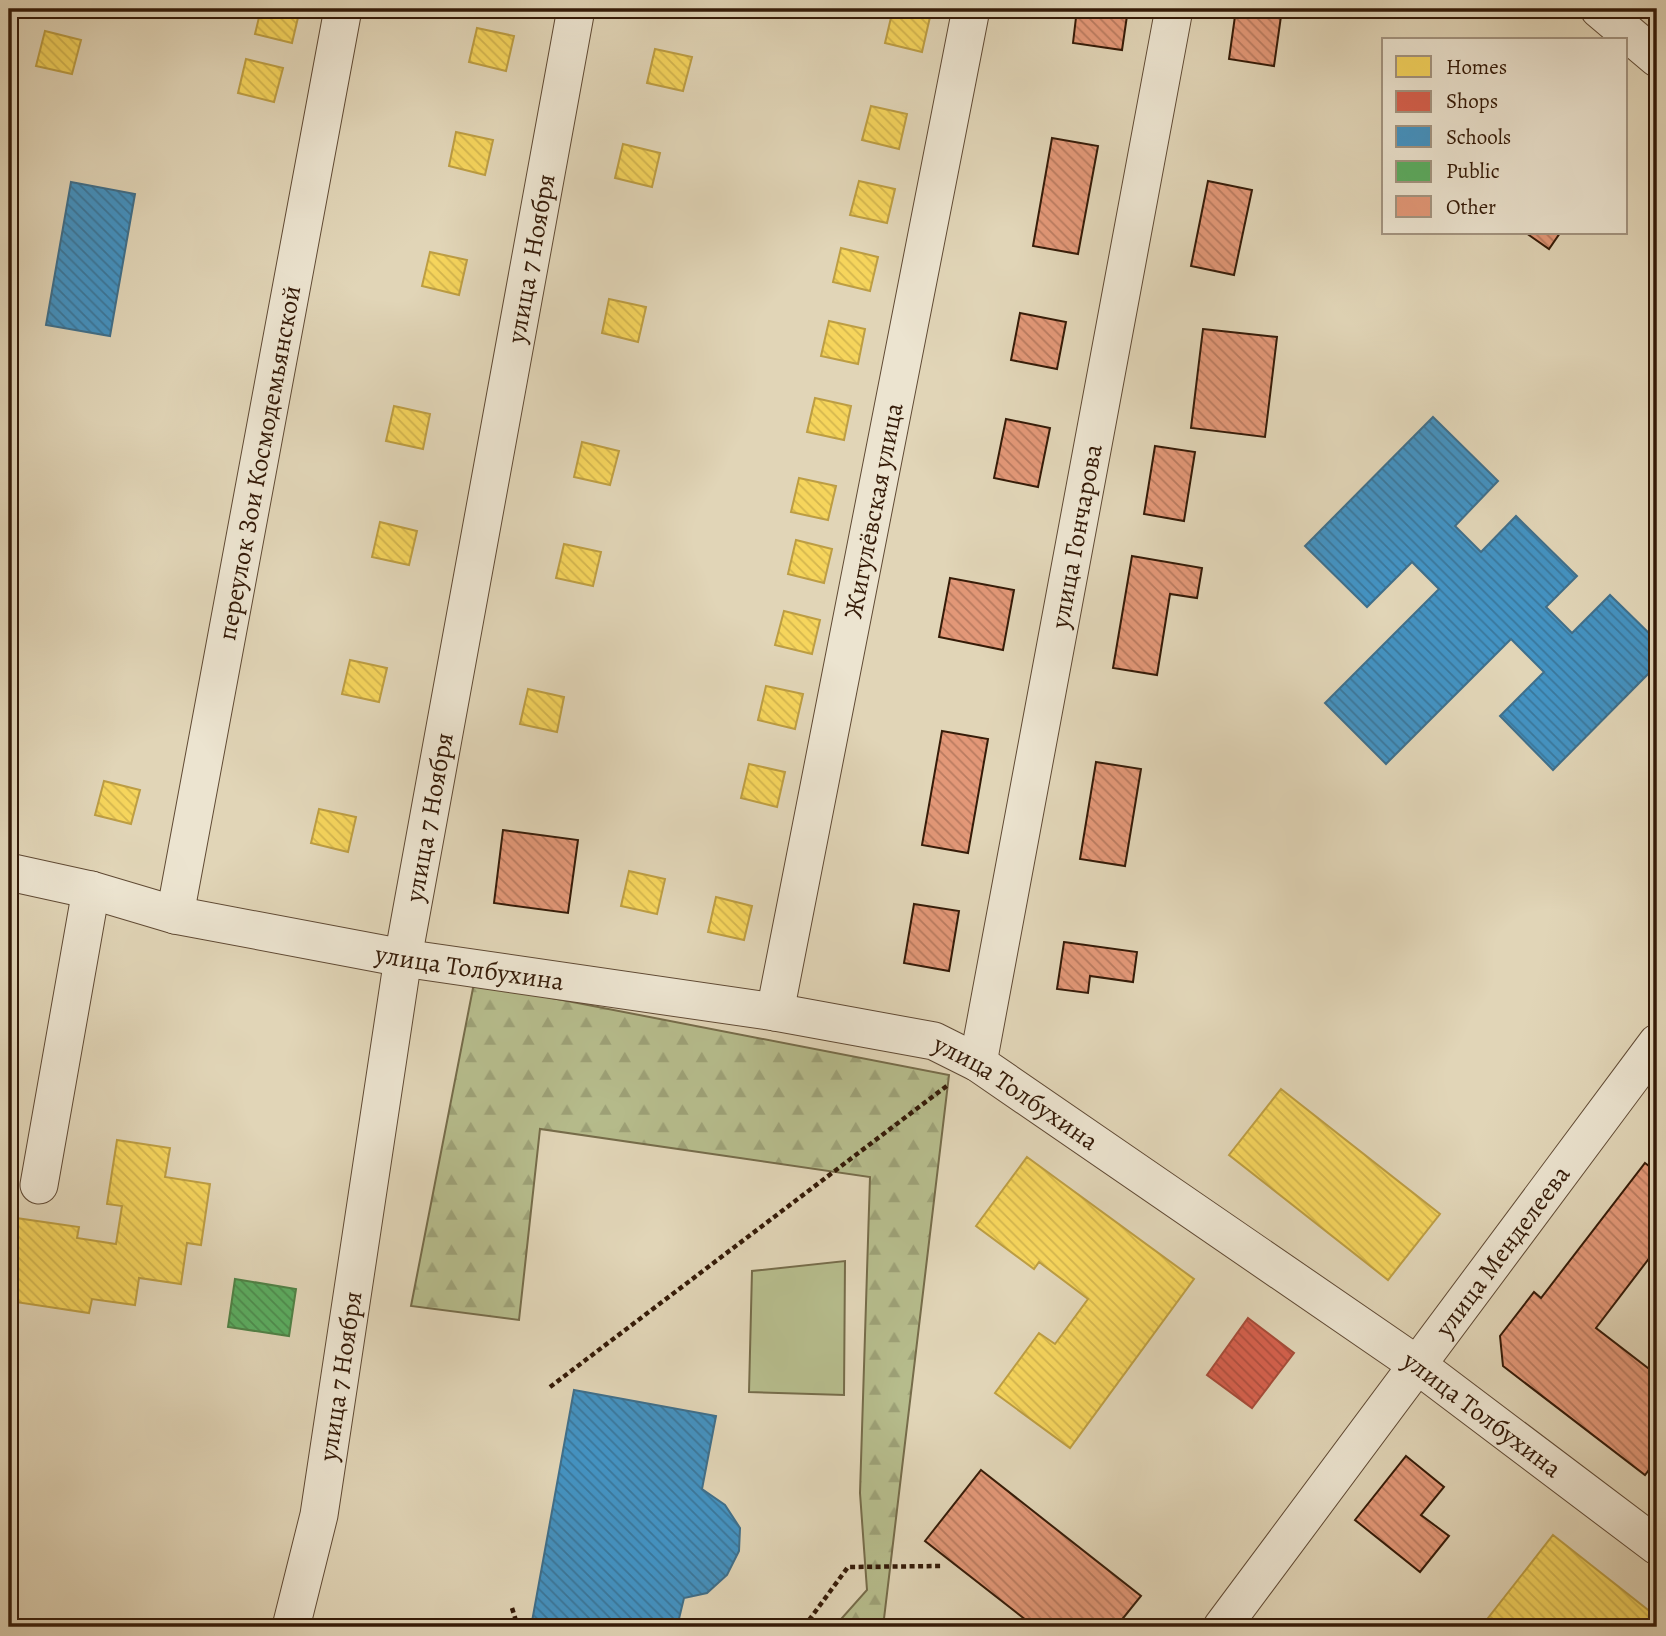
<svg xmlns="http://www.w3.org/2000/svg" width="1666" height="1636" viewBox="0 0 1666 1636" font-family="Alegreya,serif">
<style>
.forest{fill:url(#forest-firs);stroke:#766c4a;stroke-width:2}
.park{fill:#b6bc8c;stroke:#766c4a;stroke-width:2}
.homes{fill:url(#homes-back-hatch);stroke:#bc9d43;stroke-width:2}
.shops{fill:url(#shops-back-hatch);stroke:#a64b38;stroke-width:2}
.schools{fill:url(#schools-back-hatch);stroke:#3f6f8b;stroke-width:2}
.public{fill:url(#public-back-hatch);stroke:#4f8246;stroke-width:2}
.building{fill:url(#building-back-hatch);stroke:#351b08;stroke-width:2}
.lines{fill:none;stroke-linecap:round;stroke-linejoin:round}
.minor-casing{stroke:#604a34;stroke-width:39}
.path{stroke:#351b08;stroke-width:4.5;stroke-dasharray:5 3.5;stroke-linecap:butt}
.minor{stroke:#ece4d0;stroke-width:37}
.labels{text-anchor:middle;stroke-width:7;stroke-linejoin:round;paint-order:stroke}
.street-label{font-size:26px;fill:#351b08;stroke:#ece4d0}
</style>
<defs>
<pattern id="forest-firs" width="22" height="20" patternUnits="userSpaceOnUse" patternTransform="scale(1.75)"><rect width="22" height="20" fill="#b6bc8c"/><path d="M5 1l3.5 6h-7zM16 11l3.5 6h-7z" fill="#9da177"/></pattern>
<pattern id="homes-back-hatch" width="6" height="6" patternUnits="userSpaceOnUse" patternTransform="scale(1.75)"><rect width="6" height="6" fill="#f6d55c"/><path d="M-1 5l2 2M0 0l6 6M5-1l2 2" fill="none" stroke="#d4b64e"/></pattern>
<pattern id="shops-back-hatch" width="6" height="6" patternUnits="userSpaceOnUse" patternTransform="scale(1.75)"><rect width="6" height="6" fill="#d6604d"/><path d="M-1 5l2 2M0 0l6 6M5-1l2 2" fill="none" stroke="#ae4e3e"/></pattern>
<pattern id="schools-back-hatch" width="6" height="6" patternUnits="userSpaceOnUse" patternTransform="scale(1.75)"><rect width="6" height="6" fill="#4393c3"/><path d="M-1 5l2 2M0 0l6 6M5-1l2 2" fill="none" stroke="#39779c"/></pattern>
<pattern id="public-back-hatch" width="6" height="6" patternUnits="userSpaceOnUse" patternTransform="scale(1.75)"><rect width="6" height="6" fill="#5aae61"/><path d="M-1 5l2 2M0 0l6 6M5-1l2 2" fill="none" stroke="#4b8d4e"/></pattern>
<pattern id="building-back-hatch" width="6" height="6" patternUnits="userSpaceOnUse" patternTransform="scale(1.75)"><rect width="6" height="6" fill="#e39878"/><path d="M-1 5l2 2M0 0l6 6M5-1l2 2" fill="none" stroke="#b97b60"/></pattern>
</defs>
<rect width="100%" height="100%" fill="#e1d5b7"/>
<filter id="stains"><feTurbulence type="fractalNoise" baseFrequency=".00286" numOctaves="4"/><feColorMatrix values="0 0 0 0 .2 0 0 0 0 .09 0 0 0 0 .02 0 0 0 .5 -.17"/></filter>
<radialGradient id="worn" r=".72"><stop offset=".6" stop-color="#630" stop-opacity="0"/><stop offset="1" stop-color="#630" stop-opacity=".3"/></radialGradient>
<path class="forest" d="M474 983 949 1075 883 1627H834L867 1590 860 1493 870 1177 540 1129 519 1320 411 1306Z"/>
<path class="park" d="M845 1261 844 1395 749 1392 752 1271Z"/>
<path class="homes" d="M261 9H300L292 43 255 34Z
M893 9 930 17 922 52 885 43Z
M477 28 514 36 506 71 469 62Z
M45 31 81 40 72 74 36 66Z
M655 49 692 57 683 91 647 83Z
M246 59 283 68 274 102 238 93Z
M871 106 907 114 899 149 862 140Z
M456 132 493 140 485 175 449 166Z
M623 144 660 153 652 187 615 178Z
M859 181 895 189 887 223 850 215Z
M841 248 878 257 870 291 833 282Z
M430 252 467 260 459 295 422 286Z
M609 299 646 307 638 342 602 333Z
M829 321 865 329 858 364 821 356Z
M815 398 851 406 844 440 807 432Z
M394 406 430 414 423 449 386 441Z
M582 442 619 451 610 485 574 477Z
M799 478 836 486 828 520 791 512Z
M380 522 417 531 409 565 372 557Z
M796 540 832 549 824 583 788 574Z
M564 544 601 552 593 586 556 578Z
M784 611 820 620 812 654 775 645Z
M350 660 387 668 379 702 342 694Z
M766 686 803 694 795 729 758 720Z
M528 689 564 697 557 732 520 724Z
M749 764 785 772 777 807 741 798Z
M104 781 140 790 131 824 95 815Z
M319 809 356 817 348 852 311 843Z
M629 871 665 879 657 914 621 906Z
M716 897 752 906 744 940 708 932Z
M1281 1089 1440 1214 1388 1280 1229 1155Z
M117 1140 170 1148 165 1177 210 1184 201 1245 187 1243 181 1284 139 1278 135 1305 92 1299 89 1313 9 1301V1217L79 1227 77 1238 116 1244 122 1206 107 1204Z
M1027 1157 1194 1279 1070 1448 995 1393 1039 1333 1055 1344 1088 1299 1039 1262 1034 1269 976 1226Z
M1553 1535 1657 1617V1627H1481Z"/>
<path class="shops" d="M1248 1318 1294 1353 1252 1408 1207 1375Z"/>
<path class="schools" d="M71 182 135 194 110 336 46 325Z
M1433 417 1498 481 1455 526 1481 552 1516 516 1577 576 1546 607 1572 633 1610 595 1657 641V665L1553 770 1500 716 1544 672 1511 639 1386 764 1325 703 1439 589 1412 562 1367 607 1305 546Z
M574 1390 716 1416 702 1489 725 1505 740 1528 739 1551 727 1575 707 1593 684 1598 677 1627H531Z"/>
<path class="public" d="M235 1279 296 1289 289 1336 228 1327Z"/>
<path class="building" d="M1077 9H1128L1122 50 1073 43Z
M1236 9H1282L1274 66 1229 59Z
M1052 138 1098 146 1078 254 1033 246Z
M1208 181 1252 190 1234 275 1191 266Z
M1526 233H1560L1549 249Z
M1020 313 1066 322 1057 369 1011 360Z
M1203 329 1277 337 1265 437 1191 428Z
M1006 419 1050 428 1038 487 994 478Z
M1155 446 1195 452 1184 521 1144 514Z
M1132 556 1202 568 1197 598 1170 594 1157 675 1113 668Z
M950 578 1014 590 1003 650 939 637Z
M942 731 988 739 968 853 922 845Z
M1096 762 1141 769 1125 866 1080 859Z
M503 830 578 840 568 913 494 903Z
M914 904 959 911 949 971 904 963Z
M1064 942 1137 952 1133 982 1090 976 1088 993 1057 989Z
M1645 1163 1657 1172V1248L1596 1328 1657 1375V1459L1645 1475 1503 1366 1500 1336 1534 1292 1541 1298Z
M1406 1456 1444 1487 1421 1515 1449 1536 1420 1572 1355 1520Z
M981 1470 1141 1596 1116 1627H1035L925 1541Z"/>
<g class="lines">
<defs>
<g id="minor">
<path d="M1599 9 1657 58"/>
<path id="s1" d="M9 872 91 890 175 915 403 958 775 1012 934 1041 978 1063 1416 1364 1657 1546"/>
<path id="s2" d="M175 915 343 9"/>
<path id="s3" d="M775 1012 971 9"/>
<path id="s4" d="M978 1063 1174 9"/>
<path d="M39 1185 91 890"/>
<path id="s5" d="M291 1627 319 1515 403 958 576 9"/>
<path id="s6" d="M1222 1627 1657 1043"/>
</g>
</defs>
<use href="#minor" class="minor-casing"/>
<path class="path" d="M550 1387 948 1085
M512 1608 518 1627
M804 1627 848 1567 941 1566"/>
<use href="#minor" class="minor"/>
</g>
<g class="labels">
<g class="street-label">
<text dy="9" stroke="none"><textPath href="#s5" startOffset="1390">улица 7 Ноября</textPath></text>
<text dy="9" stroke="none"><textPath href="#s2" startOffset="460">переулок Зои Космодемьянской</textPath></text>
<text dy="9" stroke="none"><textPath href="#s3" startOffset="511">Жигулёвская улица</textPath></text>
<text dy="9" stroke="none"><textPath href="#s4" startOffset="536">улица Гончарова</textPath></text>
<text dy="9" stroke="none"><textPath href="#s5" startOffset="822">улица 7 Ноября</textPath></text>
<text dy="9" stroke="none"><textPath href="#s1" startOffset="471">улица Толбухина</textPath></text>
<text dy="9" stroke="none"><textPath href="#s1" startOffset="1038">улица Толбухина</textPath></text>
<text dy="9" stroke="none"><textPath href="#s6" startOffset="469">улица Менделеева</textPath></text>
<text dy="9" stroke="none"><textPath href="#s5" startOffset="256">улица 7 Ноября</textPath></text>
<text dy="9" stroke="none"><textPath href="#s1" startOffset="1605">улица Толбухина</textPath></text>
</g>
</g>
<rect width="1666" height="1636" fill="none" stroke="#e1d5b7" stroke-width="35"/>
<rect x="10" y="10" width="1645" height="1615" fill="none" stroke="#351b08" stroke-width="3.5"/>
<rect x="18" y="18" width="1631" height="1601" fill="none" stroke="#351b08" stroke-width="2"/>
<rect x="1382" y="38" width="245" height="196" fill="#ece4d0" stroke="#a39480" stroke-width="2"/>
<rect x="1396" y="56" width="35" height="21" fill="#f6d55c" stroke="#a39480" stroke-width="2"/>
<text x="1446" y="74" font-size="21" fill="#351b08">Homes</text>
<rect x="1396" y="91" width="35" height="21" fill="#d6604d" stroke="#a39480" stroke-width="2"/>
<text x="1446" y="108" font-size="21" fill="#351b08">Shops</text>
<rect x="1396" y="126" width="35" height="21" fill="#4393c3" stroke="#a39480" stroke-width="2"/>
<text x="1446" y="144" font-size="21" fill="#351b08">Schools</text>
<rect x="1396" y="161" width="35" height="21" fill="#5aae61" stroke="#a39480" stroke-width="2"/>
<text x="1446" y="178" font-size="21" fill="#351b08">Public</text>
<rect x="1396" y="196" width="35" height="21" fill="#e39878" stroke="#a39480" stroke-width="2"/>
<text x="1446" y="214" font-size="21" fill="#351b08">Other</text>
<rect width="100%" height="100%" filter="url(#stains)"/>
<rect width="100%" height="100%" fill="url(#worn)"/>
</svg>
